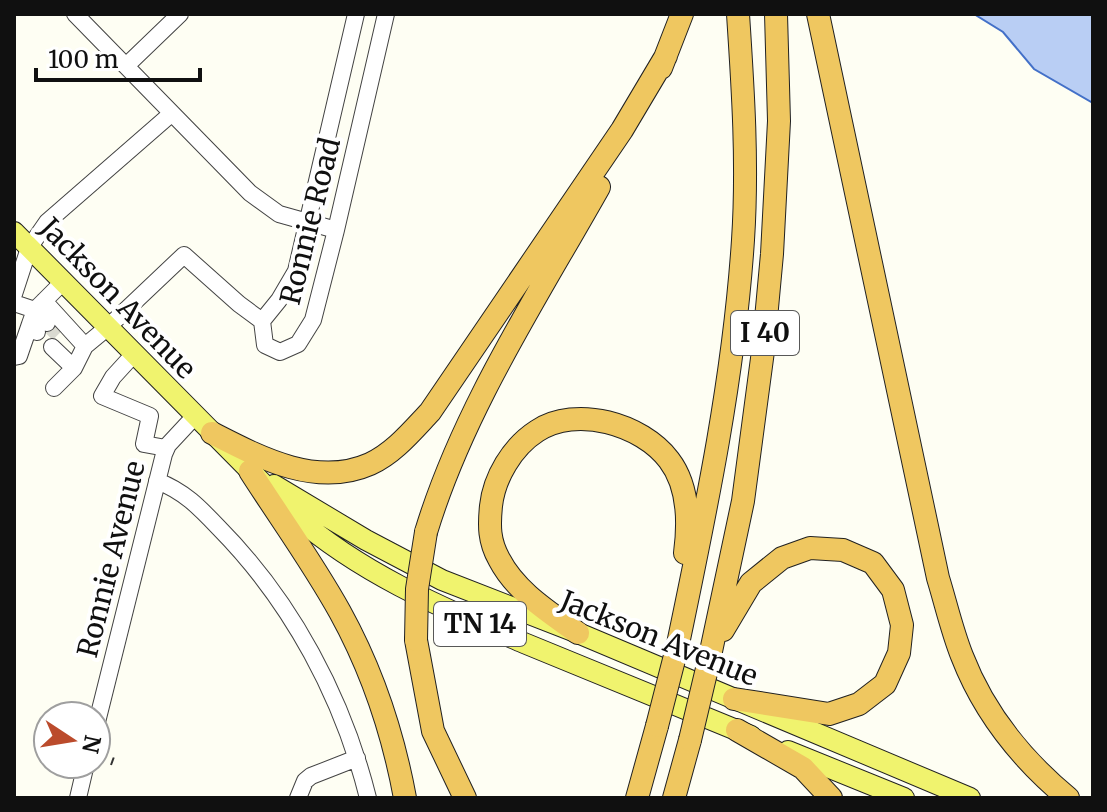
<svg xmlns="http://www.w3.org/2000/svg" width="1107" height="812" viewBox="0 0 1107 812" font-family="Merriweather,serif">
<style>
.water{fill:#b9cef4;stroke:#4370c8;stroke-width:2}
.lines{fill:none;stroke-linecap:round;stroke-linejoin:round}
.minor-tunnel{stroke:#dadad1;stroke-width:16;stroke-dasharray:16 8;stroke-linecap:butt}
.minor-casing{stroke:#434343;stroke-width:18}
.major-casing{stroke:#212121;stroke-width:22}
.highway-casing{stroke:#212121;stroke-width:24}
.path{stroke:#323232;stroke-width:2;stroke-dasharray:8 4;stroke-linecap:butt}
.minor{stroke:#fff;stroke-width:16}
.major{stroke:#f0f36e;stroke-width:20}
.highway{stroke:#efc760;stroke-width:22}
.highway-bridge-casing{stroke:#212121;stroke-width:24;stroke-linecap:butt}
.highway-bridge{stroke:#efc760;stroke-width:22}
.labels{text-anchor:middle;stroke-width:8;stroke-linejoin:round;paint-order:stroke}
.shield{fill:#fff;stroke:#585858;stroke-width:2}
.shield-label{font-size:26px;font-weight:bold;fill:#101010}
.street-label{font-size:28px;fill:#101010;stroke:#fff}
</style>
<rect width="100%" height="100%" fill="#fefef3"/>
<path class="water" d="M974 14H1093V103L1034 69 1003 32Z"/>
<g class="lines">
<path class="minor-tunnel" d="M47 323 61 337"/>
<defs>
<path id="minor" d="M75 14 250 193 279 214 336 230
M356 14 296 271 279 300 262 321 265 345 280 352 298 344 313 320 336 230 386 14
M126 66 180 14
M14 294 29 248 47 222 171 114
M44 301 85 346
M14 303 35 310 30 324 37 332
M47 323 35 310 63 282
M52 347 74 368 85 346 108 327 184 255 239 304 262 321
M134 354 113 377 102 396 150 416 144 444 166 448
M14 357 19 356 30 324
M54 388 74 368
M157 481C184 491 200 508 219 528 292 602 343 698 368 798
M96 726 164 454 168 445 195 416
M78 798 86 764
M298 798 305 781 311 776 357 758"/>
<path id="major" d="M14 232 295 516C363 575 443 608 524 643 599 674 675 705 751 736
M274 485 366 540 442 580 578 633 970 798
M788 751 904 798"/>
<path id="highway" d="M818 14 938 578C946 604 952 631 962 656 984 713 1021 759 1068 798
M661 68 682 14
M212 433C259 457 316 488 370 464 394 453 412 431 430 412L622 130 666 56
M250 471C280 518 313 563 340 612 372 670 393 733 405 798
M426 532C463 410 536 299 599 187
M723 630 751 583 782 558 810 548 843 550 873 563 893 590 902 625 899 653 885 684 859 704 829 714 734 699
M578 633C549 612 516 592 499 559 489 541 489 526 491 506 494 478 512 447 537 431 576 405 642 424 669 460 689 486 689 523 685 553
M416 640 433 731 465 798
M678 644C706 510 734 377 743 240 748 165 743 89 738 14
M710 656 743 501 763 351 772 254 779 121 776 14
M737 730 803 768 831 798
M637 798 657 726
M674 798 690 740"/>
</defs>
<use href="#minor" class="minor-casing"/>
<use href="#major" class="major-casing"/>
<use href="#highway" class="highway-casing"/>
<path class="path" d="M111 765 115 754"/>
<use href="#minor" class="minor"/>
<use href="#major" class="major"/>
<use href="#highway" class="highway"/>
<defs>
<path id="highway-bridge" d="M416 640 417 589 426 532
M657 726 678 644
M690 740 710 656"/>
</defs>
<use href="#highway-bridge" class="highway-bridge-casing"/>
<use href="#highway-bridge" class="highway-bridge"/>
</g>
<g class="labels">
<g class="shield">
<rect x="731" y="311" width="68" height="44" rx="6"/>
<rect x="434" y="602" width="92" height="44" rx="6"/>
</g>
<g class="shield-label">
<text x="765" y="342">I 40</text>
<text x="480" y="633">TN 14</text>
</g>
<g class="street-label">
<text transform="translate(310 221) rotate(-76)" y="10">Ronnie Road</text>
<text transform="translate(118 298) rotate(46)" y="10">Jackson Avenue</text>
<text transform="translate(111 559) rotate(-76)" y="10">Ronnie Avenue</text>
<text transform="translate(659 638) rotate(22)" y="10">Jackson Avenue</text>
</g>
</g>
<rect width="1107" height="812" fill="none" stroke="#101010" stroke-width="32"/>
<g transform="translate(72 740) rotate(102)"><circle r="38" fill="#ffffff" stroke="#9f9f9f" stroke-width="2"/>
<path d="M0-6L14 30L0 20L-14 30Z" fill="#bb4b2c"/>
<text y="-12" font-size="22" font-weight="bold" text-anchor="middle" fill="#101010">N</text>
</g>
<path d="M36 68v12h164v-12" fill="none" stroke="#101010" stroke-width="4"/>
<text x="48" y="68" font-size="24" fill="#101010" stroke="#ffffff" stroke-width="6" paint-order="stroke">100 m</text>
</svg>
